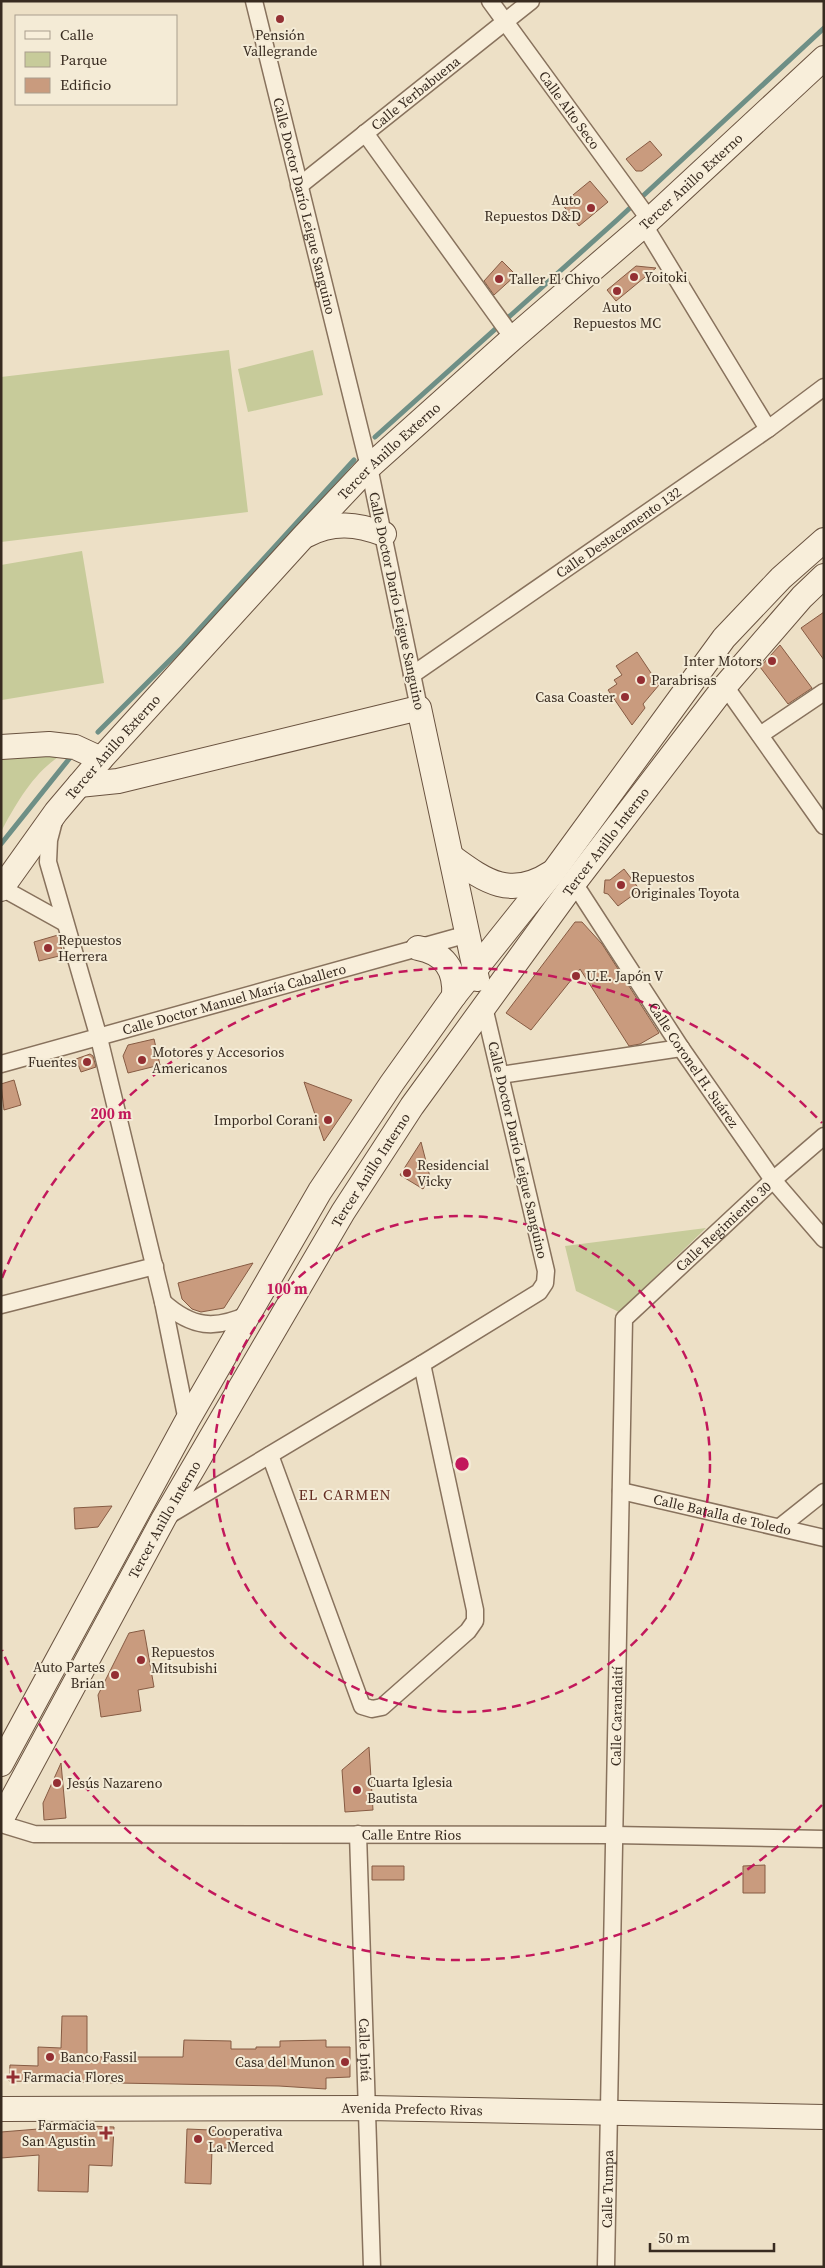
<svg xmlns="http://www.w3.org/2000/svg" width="825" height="2268" viewBox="0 0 825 2268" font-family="'Source Serif 4',serif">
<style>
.green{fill:#c7cb9a}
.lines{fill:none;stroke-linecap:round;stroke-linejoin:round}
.stream{stroke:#6e8f86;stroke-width:5}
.building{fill:#c99b7e;stroke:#865b43}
.street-casing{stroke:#88725d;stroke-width:19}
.secondary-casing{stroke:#6a5340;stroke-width:26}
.street{stroke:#f8eeda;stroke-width:16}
.secondary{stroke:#f8eeda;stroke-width:24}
.ring{fill:none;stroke:#c2185b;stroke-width:2.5;stroke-dasharray:9 6}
.poi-dot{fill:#942f33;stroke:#f4ebd6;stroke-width:2}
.labels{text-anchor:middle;stroke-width:4;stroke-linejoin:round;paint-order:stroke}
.poi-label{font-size:14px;fill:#382b20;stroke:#f4ebd6;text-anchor:start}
.street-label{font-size:14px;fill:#382b20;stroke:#f4ebd6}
.neighbourhood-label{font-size:15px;letter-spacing:1px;fill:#632c21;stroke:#f4ebd6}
.centre{fill:#c2185b;stroke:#f4ebd6;stroke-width:2.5}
.ring-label{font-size:15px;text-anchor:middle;font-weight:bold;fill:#c2185b;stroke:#f4ebd6;stroke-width:4;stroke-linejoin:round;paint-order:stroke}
</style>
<rect width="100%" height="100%" fill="#ede0c6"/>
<path class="green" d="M229 350 248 512 1 542V377Z
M313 350 323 395 248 412 238 369Z
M82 551 104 683 2 700 1 565Z
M38 752 60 756C34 772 15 805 1 832V755Z
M706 1228 619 1312 576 1291 565 1246Z"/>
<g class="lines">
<path class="stream" d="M375 437 617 220 824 28
M98 732 183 647 354 460
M1 844 69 759"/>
</g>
<path class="building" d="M650 141 662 155 642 171H636L626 159Z
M590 181 608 202 579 226 562 204Z
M502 261 516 275 494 295 484 281Z
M636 266 656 268 616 301 607 290Z
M824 612V660L801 628Z
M780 645 812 688 788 704 760 667Z
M637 652 659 685 643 704 645 708 632 725 608 690 617 684 614 680 622 675 616 666Z
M624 869 640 890 618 906 608 894 604 893 605 880H610Z
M575 922H582L602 944 659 1033 640 1044 629 1046 580 969 531 1030 506 1013Z
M58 935 63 955 39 961 34 942Z
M154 1039 160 1065 128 1073 123 1056 128 1045Z
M90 1054 93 1056 96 1067 81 1072 76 1059Z
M14 1080 21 1105 4 1110 1 1084Z
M304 1082 352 1100 324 1141Z
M421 1142 430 1177 423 1189 400 1175Z
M253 1263 224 1308 201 1312 192 1309 182 1299 178 1283Z
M112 1506 98 1527 75 1529 74 1508Z
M144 1630 154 1687 138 1690 141 1711 101 1717 98 1695 129 1633Z
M369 1747 373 1810 345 1812 342 1770Z
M61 1763 66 1818 44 1820 43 1803Z
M765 1865V1893H743V1866Z
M372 1866H404V1880H372Z
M62 2016H87V2057H183L184 2040 231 2041V2049H256V2047H280V2041L326 2040V2047H350V2077L326 2078V2089L279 2086 9 2081 10 2065 38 2066V2047L61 2048Z
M63 2125 114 2127 112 2166 89 2165 88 2192 38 2191 39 2155 1 2158V2132L63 2127Z
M187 2129 234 2131V2148H212L211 2184 185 2183Z"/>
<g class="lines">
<defs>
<g id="street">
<path id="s1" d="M254 1 369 467 419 708"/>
<path id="s2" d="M490 1 649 219"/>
<path d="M365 133 513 338"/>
<path id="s3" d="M299 186 531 1"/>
<path d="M644 225 768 429"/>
<path id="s4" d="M412 675 768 429 824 387"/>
<path d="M725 686 824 826"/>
<path d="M760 735 824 692"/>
<path d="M54 821 49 840 48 862 99 1038 163 1302 187 1421"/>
<path id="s5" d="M574 883 681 1048 773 1180 824 1239"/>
<path d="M2 888 65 923"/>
<path id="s6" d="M1 1064 468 934"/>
<path d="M500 1075 681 1048"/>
<path d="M163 1302C192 1328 215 1330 249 1314"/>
<path d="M1 1305 155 1266"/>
<path d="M270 1455 362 1706 372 1709 382 1707 468 1631 475 1621V1610L422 1364"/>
<path id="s7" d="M621 1491 824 1538"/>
<path d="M166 1517 422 1364 539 1292 545 1283 546 1271 484 1007"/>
<path d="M780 1527 824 1492"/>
<path id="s8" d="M1 1824 34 1834 614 1835 824 1839"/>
<path id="s9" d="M358 1834 372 2267"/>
<path id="s10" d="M606 2267 624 1319 773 1180 824 1136"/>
</g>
<g id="secondary">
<path d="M307 535C333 521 357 524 384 534"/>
<path d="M1 747 49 744 75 747 101 759"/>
<path d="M79 785 118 781 419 708 477 979"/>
<path d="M452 857C486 882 511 899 551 873"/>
<path id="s11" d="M1 889 56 812 101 759 303 537 369 467 513 338 644 225 824 58"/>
<path d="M418 948C444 953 456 969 454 996"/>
<path d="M1 1764 187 1421 320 1191 392 1083 454 996 554 871 724 638 781 578 824 540"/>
<path id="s12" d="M1 1820 164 1518 343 1212 412 1106 574 883 725 686 802 597 824 576"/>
<path id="s13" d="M1 2109 368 2108 824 2117"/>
</g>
</defs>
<use href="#street" class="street-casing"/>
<use href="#secondary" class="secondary-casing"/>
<use href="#street" class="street"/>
<use href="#secondary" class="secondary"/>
</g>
<g class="ring">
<circle cx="462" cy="1464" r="248"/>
<path d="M822 1805A496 496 0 0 1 2 1650M2 1278A496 496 0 0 1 822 1123"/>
</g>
<g class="poi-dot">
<circle cx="280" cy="19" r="5"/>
<circle cx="591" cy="208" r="5"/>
<circle cx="634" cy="277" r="5"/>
<circle cx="499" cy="279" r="5"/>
<circle cx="617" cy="291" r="5"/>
<circle cx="772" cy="661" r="5"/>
<circle cx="641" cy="680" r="5"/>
<circle cx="625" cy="697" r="5"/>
<circle cx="621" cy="885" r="5"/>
<circle cx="48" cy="948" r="5"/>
<circle cx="576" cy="976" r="5"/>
<circle cx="142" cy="1060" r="5"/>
<circle cx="87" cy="1062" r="5"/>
<circle cx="328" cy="1120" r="5"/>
<circle cx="407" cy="1173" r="5"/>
<circle cx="141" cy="1660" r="5"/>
<circle cx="115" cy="1675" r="5"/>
<circle cx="57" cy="1783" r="5"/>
<circle cx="357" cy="1790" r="5"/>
<circle cx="50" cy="2057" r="5"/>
<circle cx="345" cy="2062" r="5"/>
<path d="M10.5 2069.5h5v5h5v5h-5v5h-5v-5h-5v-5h5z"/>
<path d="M103.5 2125.5h5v5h5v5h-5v5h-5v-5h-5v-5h5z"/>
<circle cx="198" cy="2139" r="5"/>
</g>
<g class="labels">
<g class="poi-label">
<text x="280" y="40" text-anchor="middle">Pensión<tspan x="280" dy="16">Vallegrande</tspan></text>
<text x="581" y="205" text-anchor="end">Auto<tspan x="581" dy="16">Repuestos D&amp;D</tspan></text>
<text x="644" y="282">Yoitoki</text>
<text x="509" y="284">Taller El Chivo</text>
<text x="617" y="312" text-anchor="middle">Auto<tspan x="617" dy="16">Repuestos MC</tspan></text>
<text x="762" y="666" text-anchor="end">Inter Motors</text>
<text x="651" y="685">Parabrisas</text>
<text x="615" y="702" text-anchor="end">Casa Coaster</text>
<text x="631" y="882">Repuestos<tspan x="631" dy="16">Originales Toyota</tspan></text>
<text x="58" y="945">Repuestos<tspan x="58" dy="16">Herrera</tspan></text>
<text x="586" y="981">U.E. Japón V</text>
<text x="152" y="1057">Motores y Accesorios<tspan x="152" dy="16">Americanos</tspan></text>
<text x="77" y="1067" text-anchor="end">Fuentes</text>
<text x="318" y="1125" text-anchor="end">Imporbol Corani</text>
<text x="417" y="1170">Residencial<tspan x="417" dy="16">Vicky</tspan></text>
<text x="151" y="1657">Repuestos<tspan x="151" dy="16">Mitsubishi</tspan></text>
<text x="105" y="1672" text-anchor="end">Auto Partes<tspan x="105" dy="16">Brian</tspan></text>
<text x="367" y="1787">Cuarta Iglesia<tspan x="367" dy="16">Bautista</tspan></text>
<text x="67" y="1788">Jesús Nazareno</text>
<text x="60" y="2062">Banco Fassil</text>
<text x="335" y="2067" text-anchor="end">Casa del Munon</text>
<text x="23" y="2082">Farmacia Flores</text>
<text x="96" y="2130" text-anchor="end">Farmacia<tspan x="96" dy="16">San Agustin</tspan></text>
<text x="208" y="2136">Cooperativa<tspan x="208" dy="16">La Merced</tspan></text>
</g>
<g class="street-label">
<text dy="5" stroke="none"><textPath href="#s3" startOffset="149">Calle Yerbabuena</textPath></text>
<text dy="5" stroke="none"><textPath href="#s2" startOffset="135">Calle Alto Seco</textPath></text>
<text dy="5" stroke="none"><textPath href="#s11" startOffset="991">Tercer Anillo Externo</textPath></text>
<text dy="5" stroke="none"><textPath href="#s1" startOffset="211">Calle Doctor Darío Leigue Sanguino</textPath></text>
<text dy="5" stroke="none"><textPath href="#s11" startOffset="586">Tercer Anillo Externo</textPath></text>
<text dy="5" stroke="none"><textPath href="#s4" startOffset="251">Calle Destacamento 132</textPath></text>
<text transform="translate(397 601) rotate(78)" y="5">Calle Doctor Darío Leigue Sanguino</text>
<text dy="5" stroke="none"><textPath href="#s11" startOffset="181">Tercer Anillo Externo</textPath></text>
<text dy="5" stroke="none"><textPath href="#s12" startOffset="1152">Tercer Anillo Interno</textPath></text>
<text dy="5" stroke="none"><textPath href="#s6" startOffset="242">Calle Doctor Manuel María Caballero</textPath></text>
<text dy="5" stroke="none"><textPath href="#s5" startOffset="218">Calle Coronel H. Suárez</textPath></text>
<text transform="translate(518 1150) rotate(77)" y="5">Calle Doctor Darío Leigue Sanguino</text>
<text dy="5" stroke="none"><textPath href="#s12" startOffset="748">Tercer Anillo Interno</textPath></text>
<text dy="5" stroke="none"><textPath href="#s10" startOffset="1084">Calle Regimiento 30</textPath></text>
<text dy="5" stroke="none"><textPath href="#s7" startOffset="104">Calle Batalla de Toledo</textPath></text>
<text dy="5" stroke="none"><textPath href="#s12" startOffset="342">Tercer Anillo Interno</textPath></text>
<text dy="5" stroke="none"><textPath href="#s10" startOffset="551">Calle Carandaití</textPath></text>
<text dy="5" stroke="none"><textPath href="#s8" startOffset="412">Calle Entre Rios</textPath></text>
<text dy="5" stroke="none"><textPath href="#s9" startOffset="216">Calle Ipitá</textPath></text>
<text dy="5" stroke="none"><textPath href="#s13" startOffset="411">Avenida Prefecto Rivas</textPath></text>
<text dy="5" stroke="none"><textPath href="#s10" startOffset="78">Calle Tumpa</textPath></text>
</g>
<g class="neighbourhood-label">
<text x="345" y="1500">EL CARMEN</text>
</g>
</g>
<circle cx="462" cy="1464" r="8" class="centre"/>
<g class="ring-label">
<text x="111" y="1119">200 m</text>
<text x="287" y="1294">100 m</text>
</g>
<rect width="825" height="2268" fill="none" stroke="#382b20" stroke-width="5"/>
<rect x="15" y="15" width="162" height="90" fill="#f4ebd6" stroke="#a99e8d"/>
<rect x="25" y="31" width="25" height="8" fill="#f8eeda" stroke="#a99e8d"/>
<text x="60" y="40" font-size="15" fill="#382b20">Calle</text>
<rect x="25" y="52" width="25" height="15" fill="#c7cb9a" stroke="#a99e8d"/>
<text x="60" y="65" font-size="15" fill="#382b20">Parque</text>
<rect x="25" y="78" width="25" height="15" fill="#c99b7e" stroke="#a99e8d"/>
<text x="60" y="90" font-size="15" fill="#382b20">Edificio</text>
<path d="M650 2243v8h124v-8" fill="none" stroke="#382b20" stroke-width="2.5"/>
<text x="658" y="2243" font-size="15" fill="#382b20" stroke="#f4ebd6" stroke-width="4" paint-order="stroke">50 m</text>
</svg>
